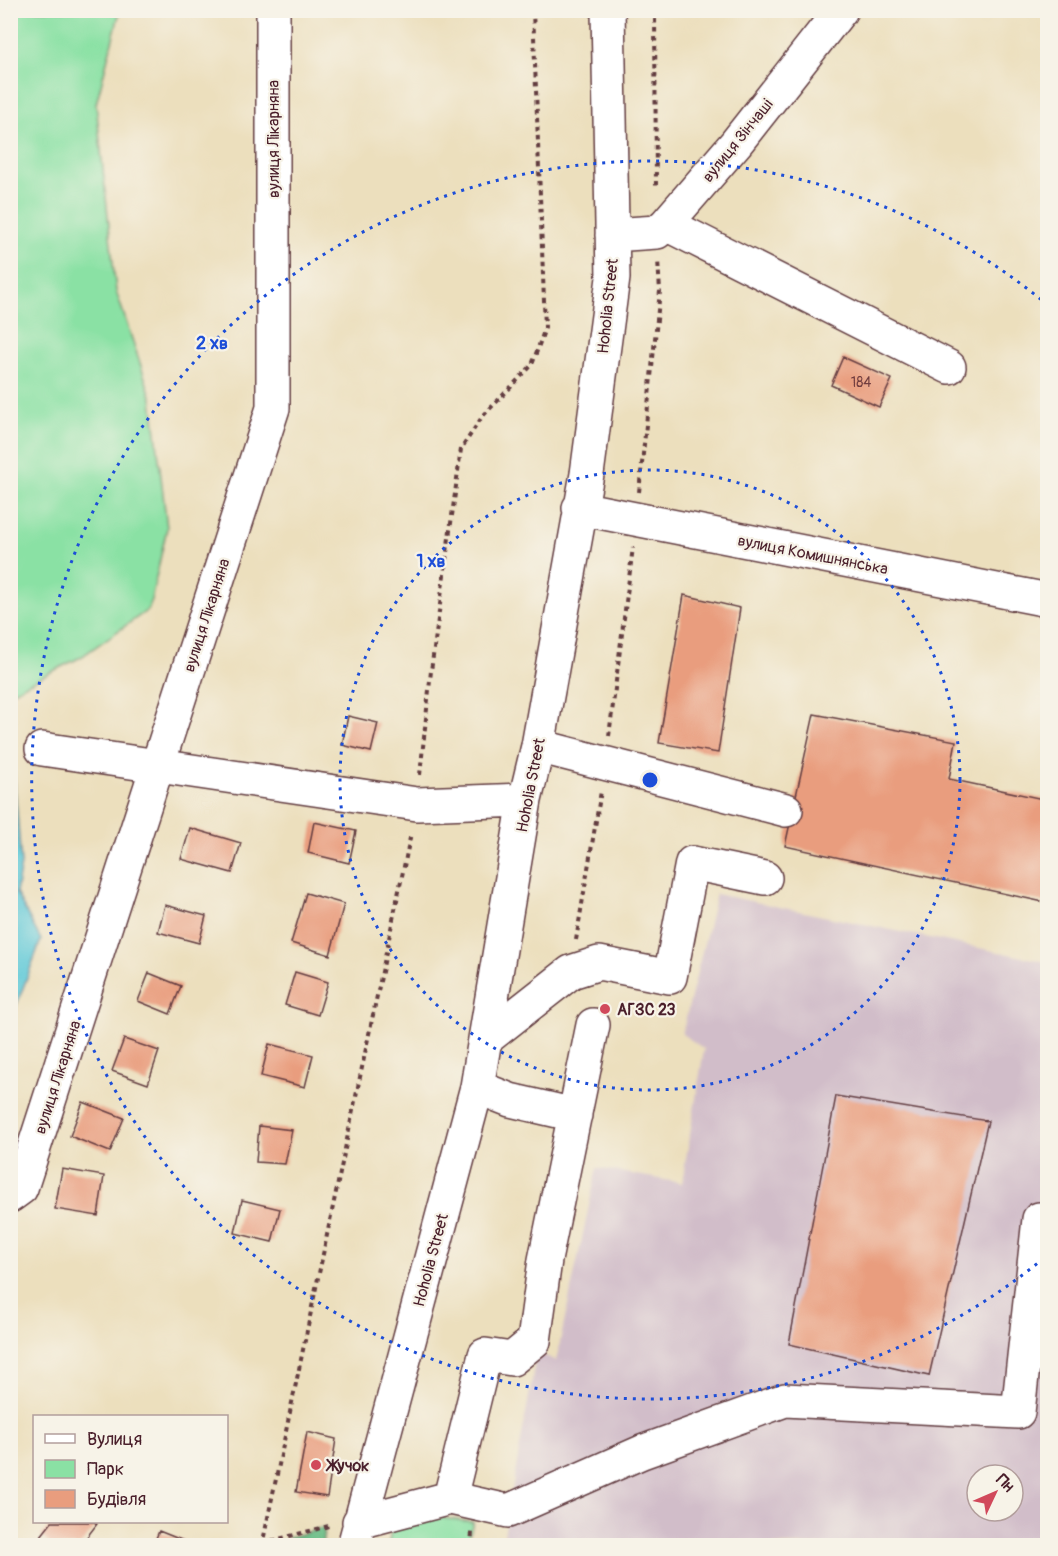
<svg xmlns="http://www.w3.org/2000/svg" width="1058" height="1556" viewBox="0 0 1058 1556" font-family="Pangolin,sans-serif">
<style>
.industrial{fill:#d1bdc9;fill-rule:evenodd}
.green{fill:#8ae1a4;stroke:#6a8068;stroke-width:1.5}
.forest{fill:#6fbf8a;stroke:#5c6f5a;stroke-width:1.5}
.water{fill:#5fc9d8;stroke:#547482;stroke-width:1.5}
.building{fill:#e99d7e}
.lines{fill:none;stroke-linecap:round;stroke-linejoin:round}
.minor-casing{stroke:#623c41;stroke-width:36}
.path{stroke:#623c41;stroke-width:4;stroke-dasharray:4.5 4.5;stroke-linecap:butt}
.minor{stroke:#fff;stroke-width:33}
.ring{fill:none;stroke:#1d4ed8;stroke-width:3;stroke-dasharray:3 6}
.poi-dot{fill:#d1495b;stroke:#f7f3e8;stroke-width:2}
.labels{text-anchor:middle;stroke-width:4.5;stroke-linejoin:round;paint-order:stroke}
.number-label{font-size:14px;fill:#723e40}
.street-label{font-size:16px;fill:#4a1f2b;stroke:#f7f3e8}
.poi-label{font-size:16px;font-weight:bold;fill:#4a1f2b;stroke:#f7f3e8;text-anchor:start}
.centre{fill:#1d4ed8;stroke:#f7f3e8;stroke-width:3}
.ring-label{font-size:18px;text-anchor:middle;font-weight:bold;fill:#1d4ed8;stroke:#f7f3e8;stroke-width:4.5;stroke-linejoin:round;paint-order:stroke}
</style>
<rect width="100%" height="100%" fill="#f7f3e8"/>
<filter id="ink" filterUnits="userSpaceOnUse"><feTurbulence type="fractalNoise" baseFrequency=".0167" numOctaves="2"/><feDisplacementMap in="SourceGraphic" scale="12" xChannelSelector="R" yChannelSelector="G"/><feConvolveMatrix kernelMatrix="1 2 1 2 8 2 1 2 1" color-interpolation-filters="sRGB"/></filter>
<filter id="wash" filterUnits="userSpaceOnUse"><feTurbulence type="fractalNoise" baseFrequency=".008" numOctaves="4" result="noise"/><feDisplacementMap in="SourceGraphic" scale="24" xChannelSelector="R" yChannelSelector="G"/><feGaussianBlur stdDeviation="1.35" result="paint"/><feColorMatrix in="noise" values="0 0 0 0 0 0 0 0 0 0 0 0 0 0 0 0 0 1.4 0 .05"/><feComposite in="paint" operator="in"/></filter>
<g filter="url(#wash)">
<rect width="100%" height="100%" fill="#ecdfbd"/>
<path class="industrial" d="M716 894 1047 962V1545L502 1546 537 1352 556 1361 597 1168 682 1183 704 1049 682 1034ZM977 1475H1013V1511H977Z"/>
<path class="green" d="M11 10 120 11 96 104 116 291 152 399 167 528 149 609 81 657 11 692Z
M395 1512 473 1522 467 1545 388 1546Z"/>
<path class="forest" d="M325 1527 322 1545H287L289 1537Z"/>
<path class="water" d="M11 774 14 775 21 864 16 893 41 940 11 1020Z"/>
<g id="blocks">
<path class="building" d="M843 357 892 379 879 407 831 385Z
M684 595 740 608 718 753 659 743Z
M814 714 956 741 949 779 1048 800V903L785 846Z
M348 716 378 723 371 752 342 745Z
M314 822 356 831 349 863 308 853Z
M190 828 241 843 232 873 181 859Z
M306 893 344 904 330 955 291 943Z
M165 905 206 916 199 943 158 932Z
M295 972 328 982 318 1015 285 1005Z
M149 973 181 986 170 1014 138 1001Z
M124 1039 159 1051 148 1084 112 1071Z
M269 1044 313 1055 305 1087 261 1076Z
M836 1096 988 1121 929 1376 789 1344Z
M83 1102 124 1118 110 1152 70 1136Z
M259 1126 292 1130 285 1164 256 1162Z
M62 1169 104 1176 98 1216 55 1209Z
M242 1200 280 1209 272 1242 235 1233Z
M307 1432 336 1439 327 1497 296 1492Z
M52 1522H94L97 1524 80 1546H52L41 1536Z
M159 1531 194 1545V1546H153Z"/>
</g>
</g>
<g filter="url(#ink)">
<use href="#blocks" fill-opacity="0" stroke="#623c41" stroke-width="1.5"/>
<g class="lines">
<defs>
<path id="minor" d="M666 224 949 367
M612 235 657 232 666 224 736 143 841 10
M579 508 1048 600
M538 746 786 810
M42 749 417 804 525 800
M487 1038 571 972 599 963 670 977 692 863 765 878
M477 1087 510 1100 575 1115
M10 1196 21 1188 273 408V10
M450 1498 508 1511 642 1452 785 1400 1018 1412 1039 1219
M359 1522 450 1498 485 1355 512 1359 534 1341 545 1260 593 1025
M354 1546 477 1087 525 800 538 746 587 474 613 278 608 10"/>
</defs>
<use href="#minor" class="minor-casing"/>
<path class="path" d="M655 10 656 190
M639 492 660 291 658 260
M609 736 633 547
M420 775 431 671 461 449 482 417 532 365 545 328 533 10
M576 940 601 791
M263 1543 329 1526
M262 1546 411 833
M471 1546 472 1531"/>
<use href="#minor" class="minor"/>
</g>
</g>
<g class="ring">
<circle cx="650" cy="780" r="310"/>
<path d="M1044 1258A619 619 0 1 1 1044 302"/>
</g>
<g class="poi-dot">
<circle cx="605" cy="1009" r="6"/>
<circle cx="316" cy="1465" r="6"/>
</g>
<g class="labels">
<g class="number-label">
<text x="861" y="387">184</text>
</g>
<g class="street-label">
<text transform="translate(273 139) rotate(-90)" y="6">вулиця Лікарняна</text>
<text transform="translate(737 140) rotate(-51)" y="6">вулиця Зінчаші</text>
<text transform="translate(607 306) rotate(-84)" y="6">Hoholia Street</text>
<text transform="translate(813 554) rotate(11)" y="6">вулиця Комишнянська</text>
<text transform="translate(206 615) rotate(-72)" y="6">вулиця Лікарняна</text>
<text transform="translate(530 785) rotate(-79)" y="6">Hoholia Street</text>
<text transform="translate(57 1077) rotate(-72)" y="6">вулиця Лікарняна</text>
<text transform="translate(430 1260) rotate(-75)" y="6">Hoholia Street</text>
</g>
<g class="poi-label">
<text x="617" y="1015">АГЗС 23</text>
<text x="328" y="1471">Жучок</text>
</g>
</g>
<circle cx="650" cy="780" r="9" class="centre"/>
<g class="ring-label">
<text x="212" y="349">2 хв</text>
<text x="431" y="567">1 хв</text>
</g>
<rect width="1058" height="1556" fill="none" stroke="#f7f3e8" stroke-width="36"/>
<rect x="33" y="1415" width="195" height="108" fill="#f7f3e8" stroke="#b29e9c" stroke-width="1.5"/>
<rect x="45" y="1434" width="30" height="9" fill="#ffffff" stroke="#b29e9c" stroke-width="1.5"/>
<text x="87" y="1445" font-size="18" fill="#4a1f2b">Вулиця</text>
<rect x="45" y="1460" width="30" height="18" fill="#8ae1a4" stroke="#b29e9c" stroke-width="1.5"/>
<text x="87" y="1475" font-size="18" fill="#4a1f2b">Парк</text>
<rect x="45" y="1490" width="30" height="18" fill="#e99d7e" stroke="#b29e9c" stroke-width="1.5"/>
<text x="87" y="1505" font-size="18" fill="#4a1f2b">Будівля</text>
<g transform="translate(995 1493) rotate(46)"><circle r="28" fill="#f7f3e8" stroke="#b29e9c" stroke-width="1.5"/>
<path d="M0-4.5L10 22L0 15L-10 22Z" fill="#d1495b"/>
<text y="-9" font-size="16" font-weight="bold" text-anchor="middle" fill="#4a1f2b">Пн</text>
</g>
</svg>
